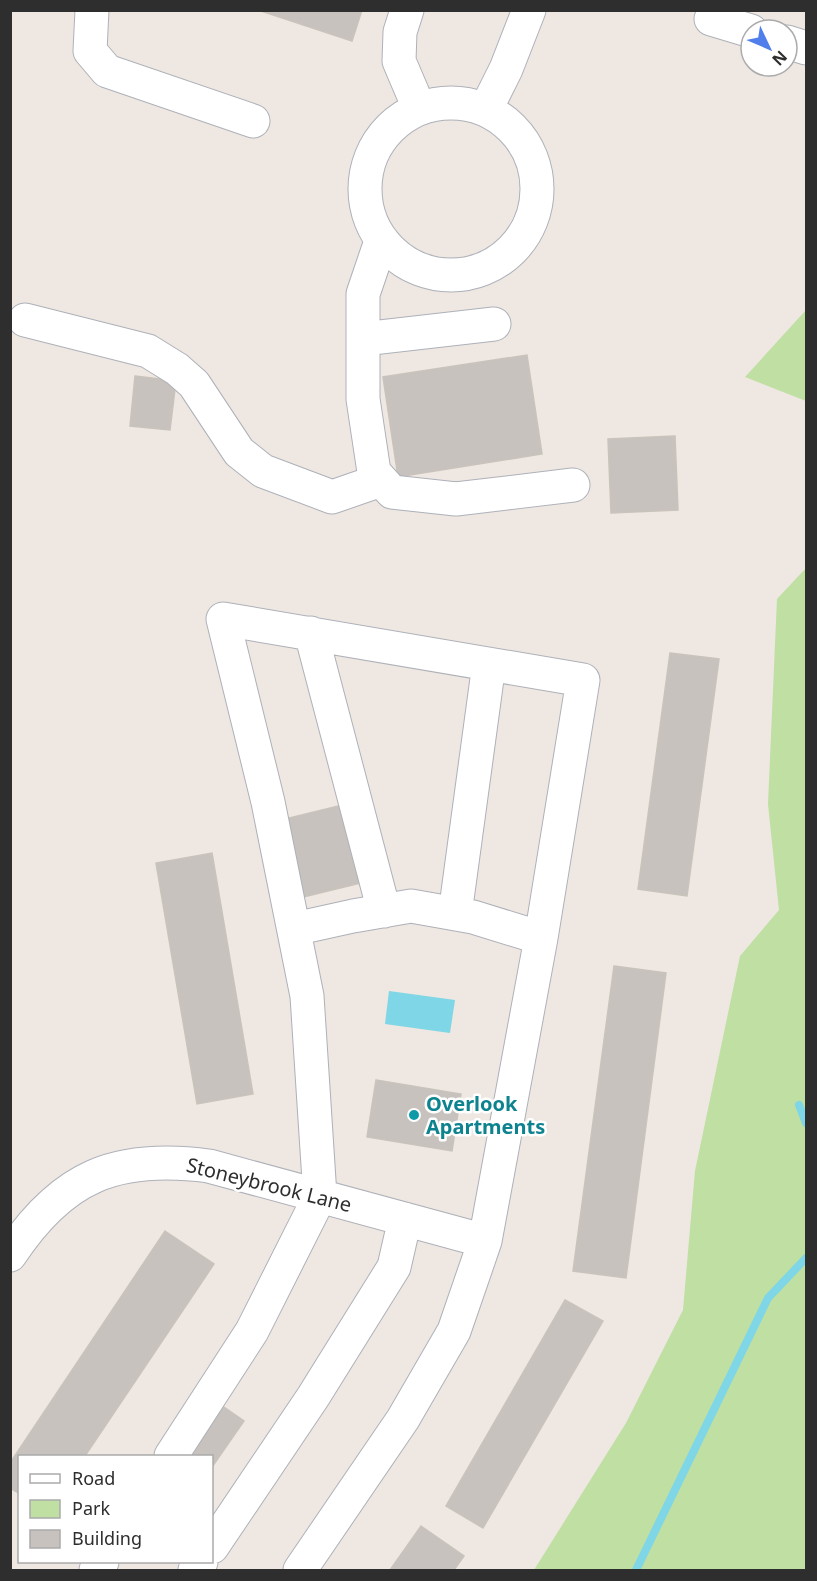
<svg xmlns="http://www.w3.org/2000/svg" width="817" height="1581" viewBox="0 0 817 1581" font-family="'Noto Sans',sans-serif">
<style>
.green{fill:#bfdfa3}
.water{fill:#7ed6e6}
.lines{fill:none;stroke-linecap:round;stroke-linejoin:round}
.stream{stroke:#7ed6e6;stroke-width:8}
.building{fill:#c7c2bd;stroke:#c9c3bb;stroke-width:1.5}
.minor-casing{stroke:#aeb1b9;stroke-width:35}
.minor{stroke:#fff;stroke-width:33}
.culture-dot{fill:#0f9aa8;stroke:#fff;stroke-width:2}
.labels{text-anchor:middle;stroke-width:5;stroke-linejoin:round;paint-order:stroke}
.culture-label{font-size:20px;font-weight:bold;fill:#0d838f;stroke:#fff;text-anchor:start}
.street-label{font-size:20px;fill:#2e2e2e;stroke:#fff}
</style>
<rect width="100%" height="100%" fill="#eee7e2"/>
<path class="green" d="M806 310V401L745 377Z
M806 568V1570H534L626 1423 683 1310 695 1171 740 956 779 910 768 804 777 599Z"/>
<path class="water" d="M389 991 455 1000 450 1033 385 1024Z"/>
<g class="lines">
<path class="stream" d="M799 1105 806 1123
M636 1570 768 1298 806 1258"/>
</g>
<path class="building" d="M258 10H362L352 41Z
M527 355 542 454 398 477 383 377Z
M135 376 176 381 170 430 130 426Z
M675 436 678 510 611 513 608 439Z
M670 653 719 659 687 896 638 889Z
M347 804 365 882 303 897 285 819Z
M212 853 253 1094 197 1104 156 863Z
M614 966 666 973 626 1278 573 1271Z
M376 1080 461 1094 452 1151 367 1137Z
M165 1231 214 1264 85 1456H20V1494L10 1488V1463Z
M565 1300 603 1321 483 1528 446 1506Z
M221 1405 244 1421 212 1467V1456H184Z
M421 1526 464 1556 454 1570H390Z"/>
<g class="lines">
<defs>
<path id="minor" d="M92 10 90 51 107 71 253 121
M407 10 400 32 399 61 419 108
M711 19 751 31
M787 42 806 48
M365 189a86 86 0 1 1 172 0a86 86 0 1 1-172 0Z
M486 109 506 69 529 10
M381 241 363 294V399L374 472 392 492 456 499 573 485
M25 320 148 351 177 369 194 384 239 452 263 471 332 497 381 480
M363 339 494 324
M311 633 384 911
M455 914 489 664
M294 929 353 916 411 906 473 917 541 938
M10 1255C62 1176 116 1154 209 1166L485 1241
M171 1456 252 1331 320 1196 307 996 268 802 223 619 583 680 541 938 485 1241 454 1331 403 1419 300 1570
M212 1547 313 1397 394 1267 405 1219
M96 1570 102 1562
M195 1570 201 1562"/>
</defs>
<use href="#minor" class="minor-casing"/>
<use href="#minor" class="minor"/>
</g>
<circle class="culture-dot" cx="414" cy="1115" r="6"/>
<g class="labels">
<g class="culture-label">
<text x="426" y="1111">Overlook<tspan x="426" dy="23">Apartments</tspan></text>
</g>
<g class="street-label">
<text transform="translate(269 1185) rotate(14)" y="7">Stoneybrook Lane</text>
</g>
</g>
<rect width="817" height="1581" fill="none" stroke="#2e2e2e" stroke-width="24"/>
<rect x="18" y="1455" width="195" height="108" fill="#ffffff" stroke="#ababab" stroke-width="1.5"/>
<rect x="30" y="1474" width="30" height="9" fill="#ffffff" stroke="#ababab" stroke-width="1.5"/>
<text x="72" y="1485" font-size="18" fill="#2e2e2e">Road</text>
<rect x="30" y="1500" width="30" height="18" fill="#bfdfa3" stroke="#ababab" stroke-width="1.5"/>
<text x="72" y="1515" font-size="18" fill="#2e2e2e">Park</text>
<rect x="30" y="1530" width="30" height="18" fill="#c7c2bd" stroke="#ababab" stroke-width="1.5"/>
<text x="72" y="1545" font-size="18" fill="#2e2e2e">Building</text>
<g transform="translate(769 48) rotate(134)"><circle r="28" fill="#ffffff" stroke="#ababab" stroke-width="1.5"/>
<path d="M0-4.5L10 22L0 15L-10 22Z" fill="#507fec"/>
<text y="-9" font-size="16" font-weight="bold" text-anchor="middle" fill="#2e2e2e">N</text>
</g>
</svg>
